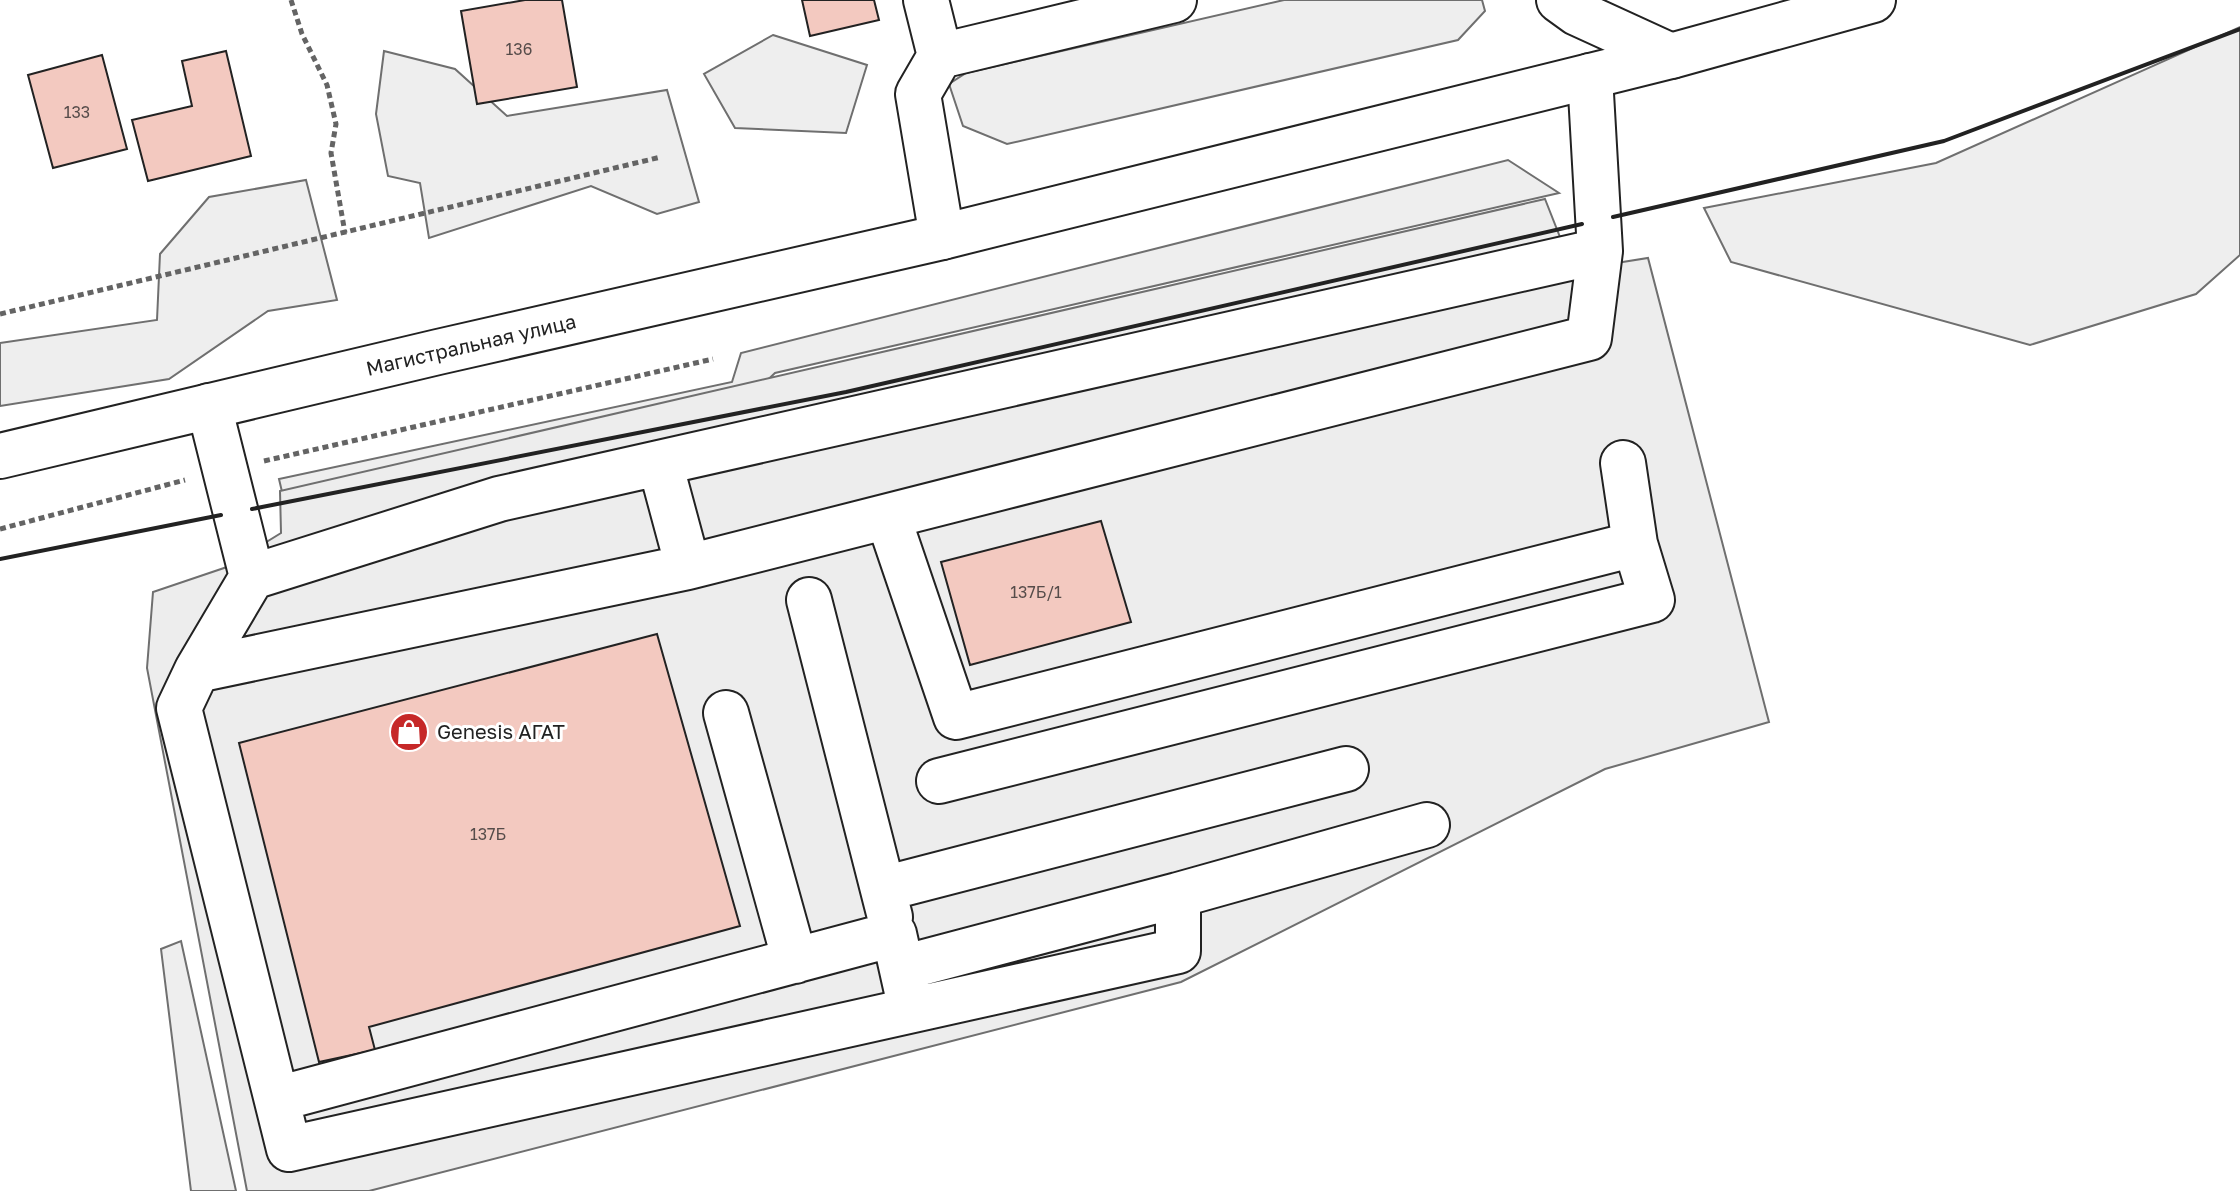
<svg xmlns="http://www.w3.org/2000/svg" width="2240" height="1191" viewBox="0 0 2240 1191" font-family="'Golos Text',sans-serif">
<style>
.green{fill:#eee;stroke:#6f6f6f;stroke-width:2}
.parking{fill:#ededed;stroke:#6f6f6f;stroke-width:2}
.building{fill:#f3c9c0;stroke:#222;stroke-width:2}
.lines{fill:none;stroke-linecap:round;stroke-linejoin:round}
.minor-casing{stroke:#222;stroke-width:48}
.major-casing{stroke:#222;stroke-width:48}
.path{stroke:#646464;stroke-width:5;stroke-dasharray:6 4;stroke-linecap:butt}
.minor{stroke:#fff;stroke-width:44}
.major{stroke:#fff;stroke-width:44}
.wall{stroke:#222;stroke-width:4}
.labels{text-anchor:middle;stroke-width:6;stroke-linejoin:round;paint-order:stroke}
.number-label{font-size:16px;fill:#564c4a}
.street-label{font-size:20px;fill:#222;stroke:#fff}
.poi-label{font-size:20px;fill:#222;stroke:#fff;text-anchor:start}
</style>
<rect width="100%" height="100%" fill="#fff"/>
<path class="green" d="M1284 0H1482L1485 11 1458 40 1007 144 963 126 949 84 966 73Z
M2240 27V255L2196 294 2030 345 1731 262 1704 208 1936 163Z
M773 35 867 65 846 133 735 128 704 74Z
M384 51 455 69 507 116 667 90 699 202 657 214 591 186 429 238 420 183 388 176 376 114Z
M1508 160 1559 193 775 373 756 391 283 496 279 479 732 382 741 353Z
M306 180 337 300 268 311 169 379 0 406V343L157 320 160 254 209 197Z
M181 941 236 1191H191L161 949Z"/>
<path class="parking" d="M1545 199 1573 270 1648 258 1769 722 1605 769 1181 982 369 1191H247L147 668 153 592 224 568 281 533 280 491Z"/>
<path class="building" d="M525 0H562L577 87 477 104 461 11Z
M802 0H874L879 20 810 36Z
M226 51 251 156 148 181 132 120 192 106 182 61Z
M102 55 127 149 53 168 28 75Z
M1101 521 1131 622 970 665 941 562Z
M657 634 740 926 369 1027 375 1050 319 1062 239 743Z"/>
<g class="lines">
<defs>
<path id="minor" d="M926 0 940 56 918 94 942 237
M1559 0 1577 13 1671 56
M940 56 1174 0
M209 406 252 577 499 499 1600 251 1590 76
M660 463 688 567 1589 338 1600 251
M1623 463 1635 544
M888 517 956 717 1635 544 1652 600 939 781
M252 577 197 670 688 567
M809 600 890 917
M197 670 179 708 289 1149 1178 951V895L1427 825
M726 713 795 961
M883 889 1346 769
M902 968 1178 895
M277 1099 894 934 911 1010"/>
<path id="major" d="M0 456 438 352 942 237 1671 56 1873 0"/>
</defs>
<use href="#minor" class="minor-casing"/>
<use href="#major" class="major-casing"/>
<path class="path" d="M291 0 302 34 327 85 336 124 331 153 345 233
M0 314 661 157
M264 461 713 359
M0 529 185 480"/>
<use href="#minor" class="minor"/>
<use href="#major" class="major"/>
<path class="wall" d="M1613 217 1944 141 2240 29
M252 509 846 392 1582 224
M0 559 221 515"/>
</g>
<defs>
<symbol id="shop-disc" viewBox="-11 -11 22 22"><circle r="9.5" fill="#c62828" stroke="#fff"/><path d="M-5-2.5h2.3a2.7 3.5 0 0 1 5.4 0H5L5.5 6h-11ZM-1.5-2.5h3a1.5 2.3 0 0 0-3 0Z" fill="#fff"/></symbol>
</defs>
<g fill-rule="evenodd">
<use href="#shop-disc" x="387" y="710" width="44" height="44"/>
</g>
<g class="labels">
<g class="number-label">
<text x="519" y="55">136</text>
<text x="77" y="118">133</text>
<text x="1036" y="598">137Б/1</text>
<text x="488" y="840">137Б</text>
</g>
<g class="street-label">
<text transform="translate(471 345) rotate(-13)" y="7">Магистральная улица</text>
</g>
<g class="poi-label">
<text x="437" y="739">Genesis АГАТ</text>
</g>
</g>
</svg>
